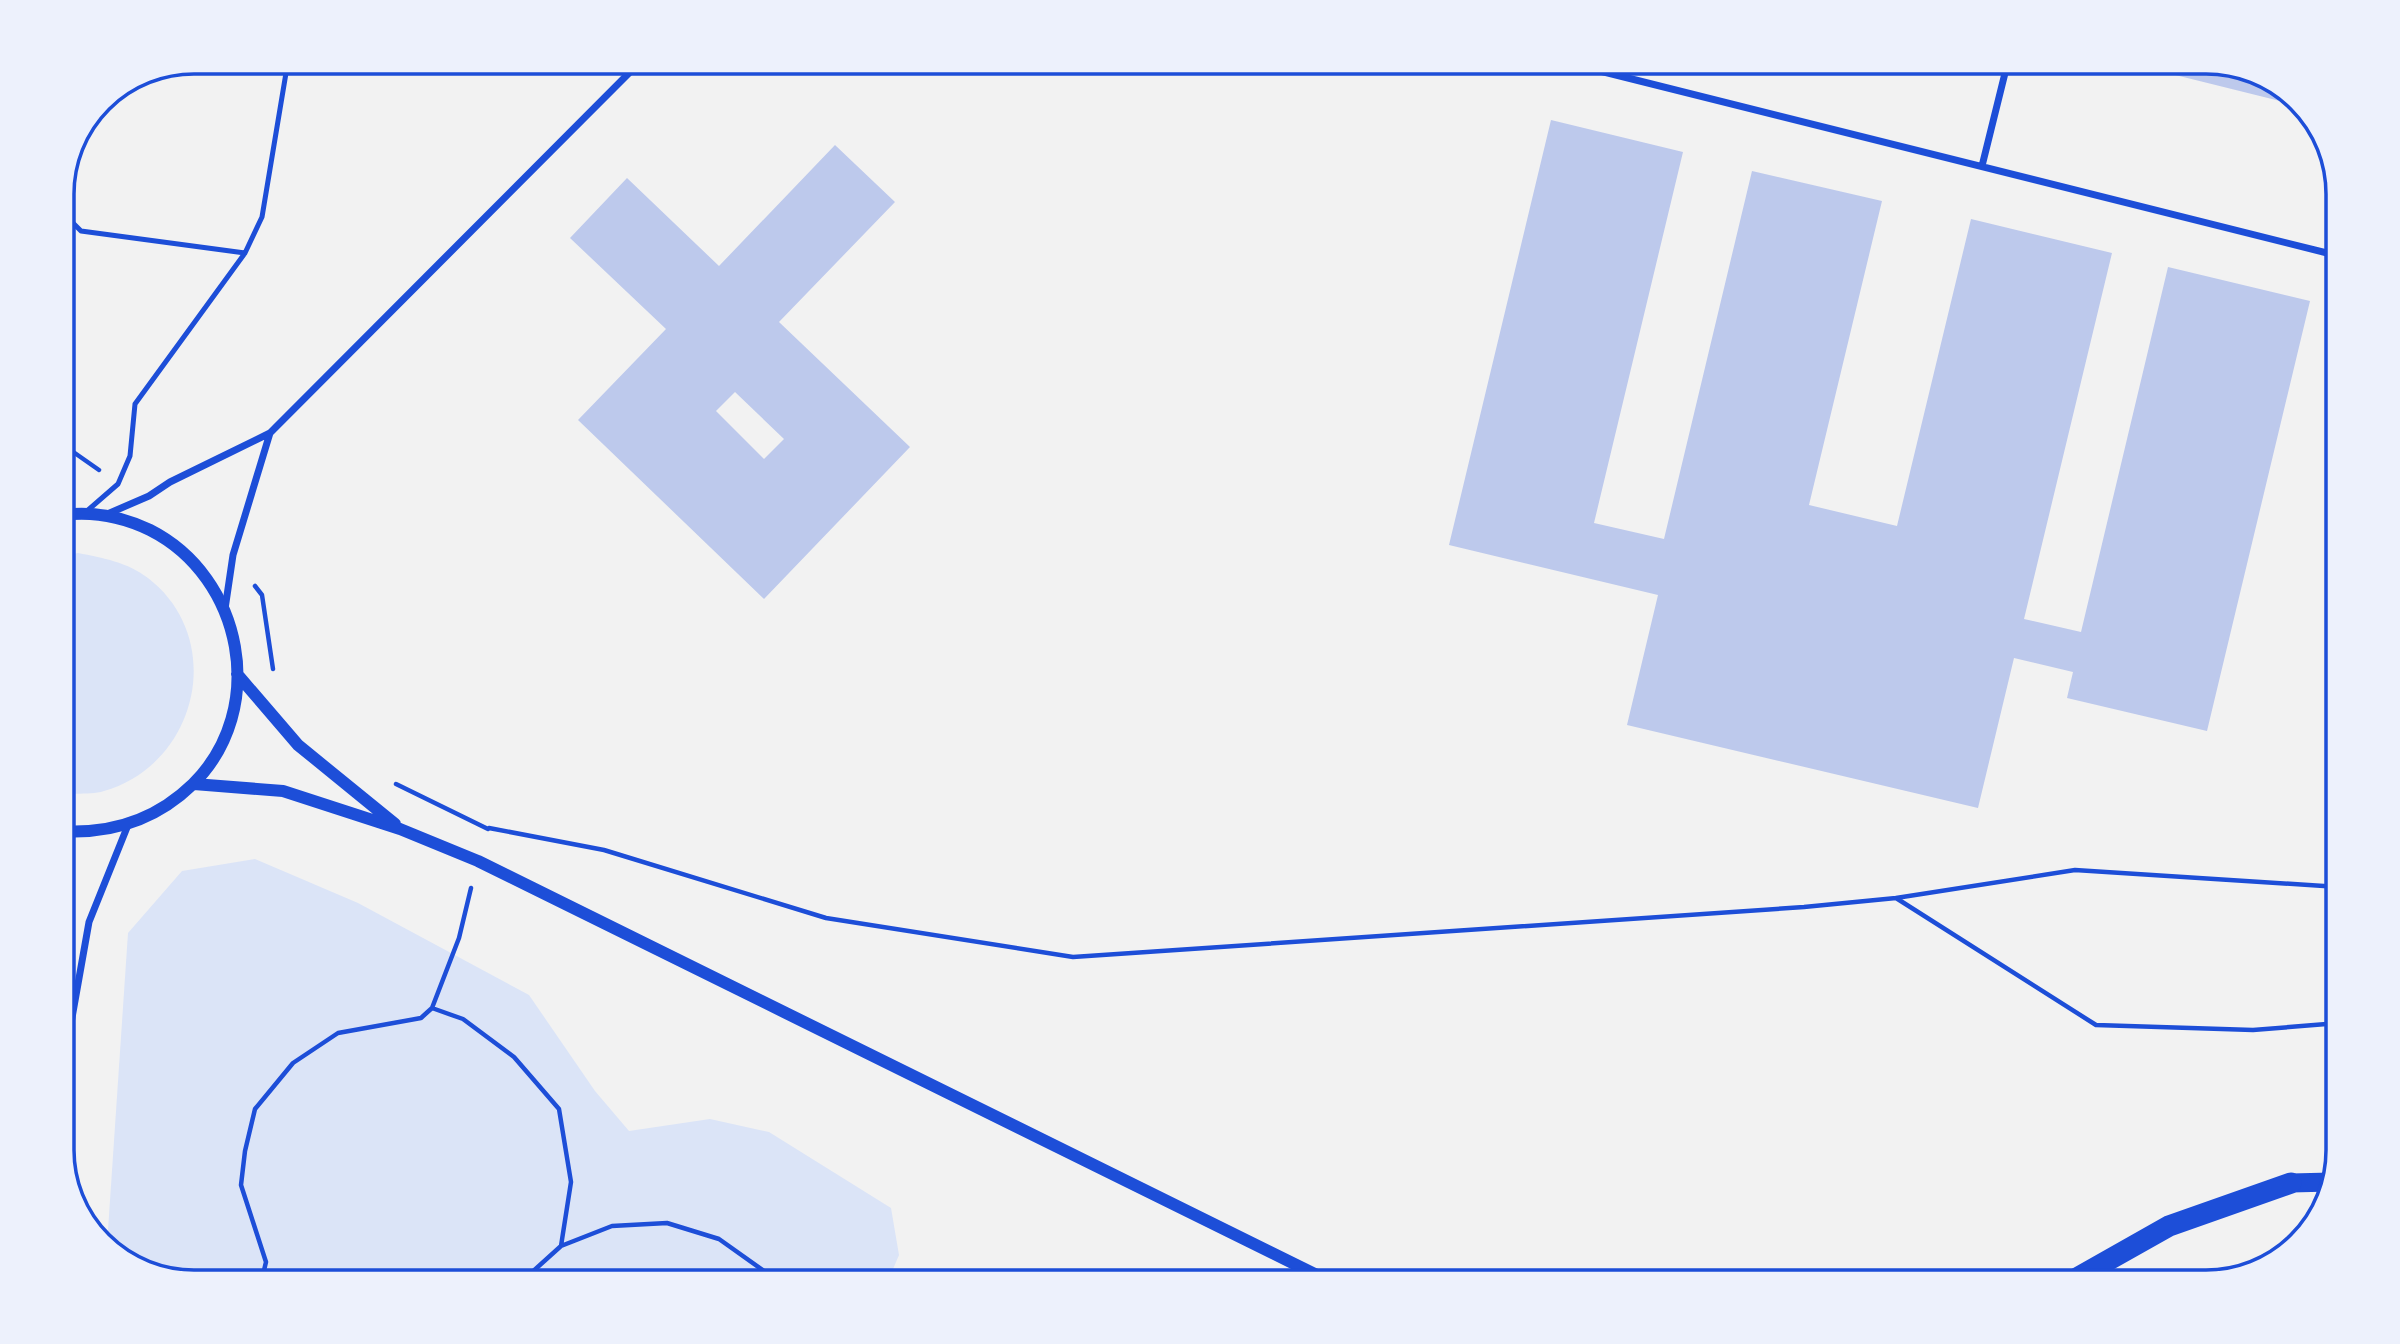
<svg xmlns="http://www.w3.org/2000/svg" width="2400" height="1344" viewBox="0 0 2400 1344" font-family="Rubik,sans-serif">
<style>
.green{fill:#dbe4f7}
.building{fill:#bdc9ec;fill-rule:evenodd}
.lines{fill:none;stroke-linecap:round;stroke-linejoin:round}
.path{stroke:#1d4ed8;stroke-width:4.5}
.service{stroke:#1d4ed8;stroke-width:5}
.minor{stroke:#1d4ed8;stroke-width:7}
.tertiary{stroke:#1d4ed8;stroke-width:12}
.trunk{stroke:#1d4ed8;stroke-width:19}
.motorway{stroke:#1d4ed8;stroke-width:21}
.rim{fill:none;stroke:#1d4ed8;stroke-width:3.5}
</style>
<rect width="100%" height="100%" fill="#f2f2f2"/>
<path class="green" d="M78 553C103 558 127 562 148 578 227 639 198 764 104 791 92 795 75 793 62 794V556Z
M255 859 358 903 529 995 595 1091 629 1131 710 1119 769 1132 891 1208 899 1255 887 1283H193L128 1265 107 1245 128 933 182 871Z"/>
<path class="building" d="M2119 61H2207L2272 79 2300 106Z
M1551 120 1683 152 1594 523 1664 539 1752 171 1882 201 1809 505 1897 526 1971 219 2112 253 2024 619 2081 632 2168 267 2310 301 2207 731 2067 698 2073 672 2014 658 1978 808 1627 725 1658 595 1449 545Z
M835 145 895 202 779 322 910 447 764 599 578 420 666 329 570 238 627 178 719 266ZM735 392 784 439 764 459 716 411Z"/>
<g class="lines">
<path class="path" d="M62 440 69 449 99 470
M255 586 262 595 273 669
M396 784 488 829
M489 828 604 850 826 918 1073 957 1804 907 1896 898 2096 1025 2253 1030 2339 1023
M1896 898 2075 870 2339 887
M432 1008 463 1019 514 1057 559 1109 571 1182 561 1246
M261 1283 266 1262 241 1185 245 1151 255 1109 293 1063 338 1033 421 1018 432 1008 459 938 471 888
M520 1283 561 1246 612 1226 667 1223 719 1239 764 1271 773 1283"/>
<path class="service" d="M66 216 81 231 245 253
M87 511 118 484 130 456 135 404 245 253 262 217 288 61"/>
<path class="minor" d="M1560 61 2339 256
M1982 166 2008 61
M105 515 149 496 170 482 270 433 641 61
M225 609 233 555 270 433
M62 1074 89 922 128 825"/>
<path class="tertiary" d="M62 515C92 511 123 517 150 530 243 577 269 709 193 784 156 820 112 834 62 831
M237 674 298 745 395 824
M194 784 283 791 400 829 478 861 1333 1283"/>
<path class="trunk" d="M2291 1183 2331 1182"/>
<path class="motorway" d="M2068 1283 2169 1226 2291 1183"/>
</g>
<path d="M0 0H2400V1344H0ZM194 74H2206A120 120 0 0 1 2326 194V1150A120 120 0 0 1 2206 1270H194A120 120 0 0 1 74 1150V194A120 120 0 0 1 194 74Z" fill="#edf1fc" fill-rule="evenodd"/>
<path class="rim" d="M194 74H2206A120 120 0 0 1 2326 194V1150A120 120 0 0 1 2206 1270H194A120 120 0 0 1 74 1150V194A120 120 0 0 1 194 74Z"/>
</svg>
